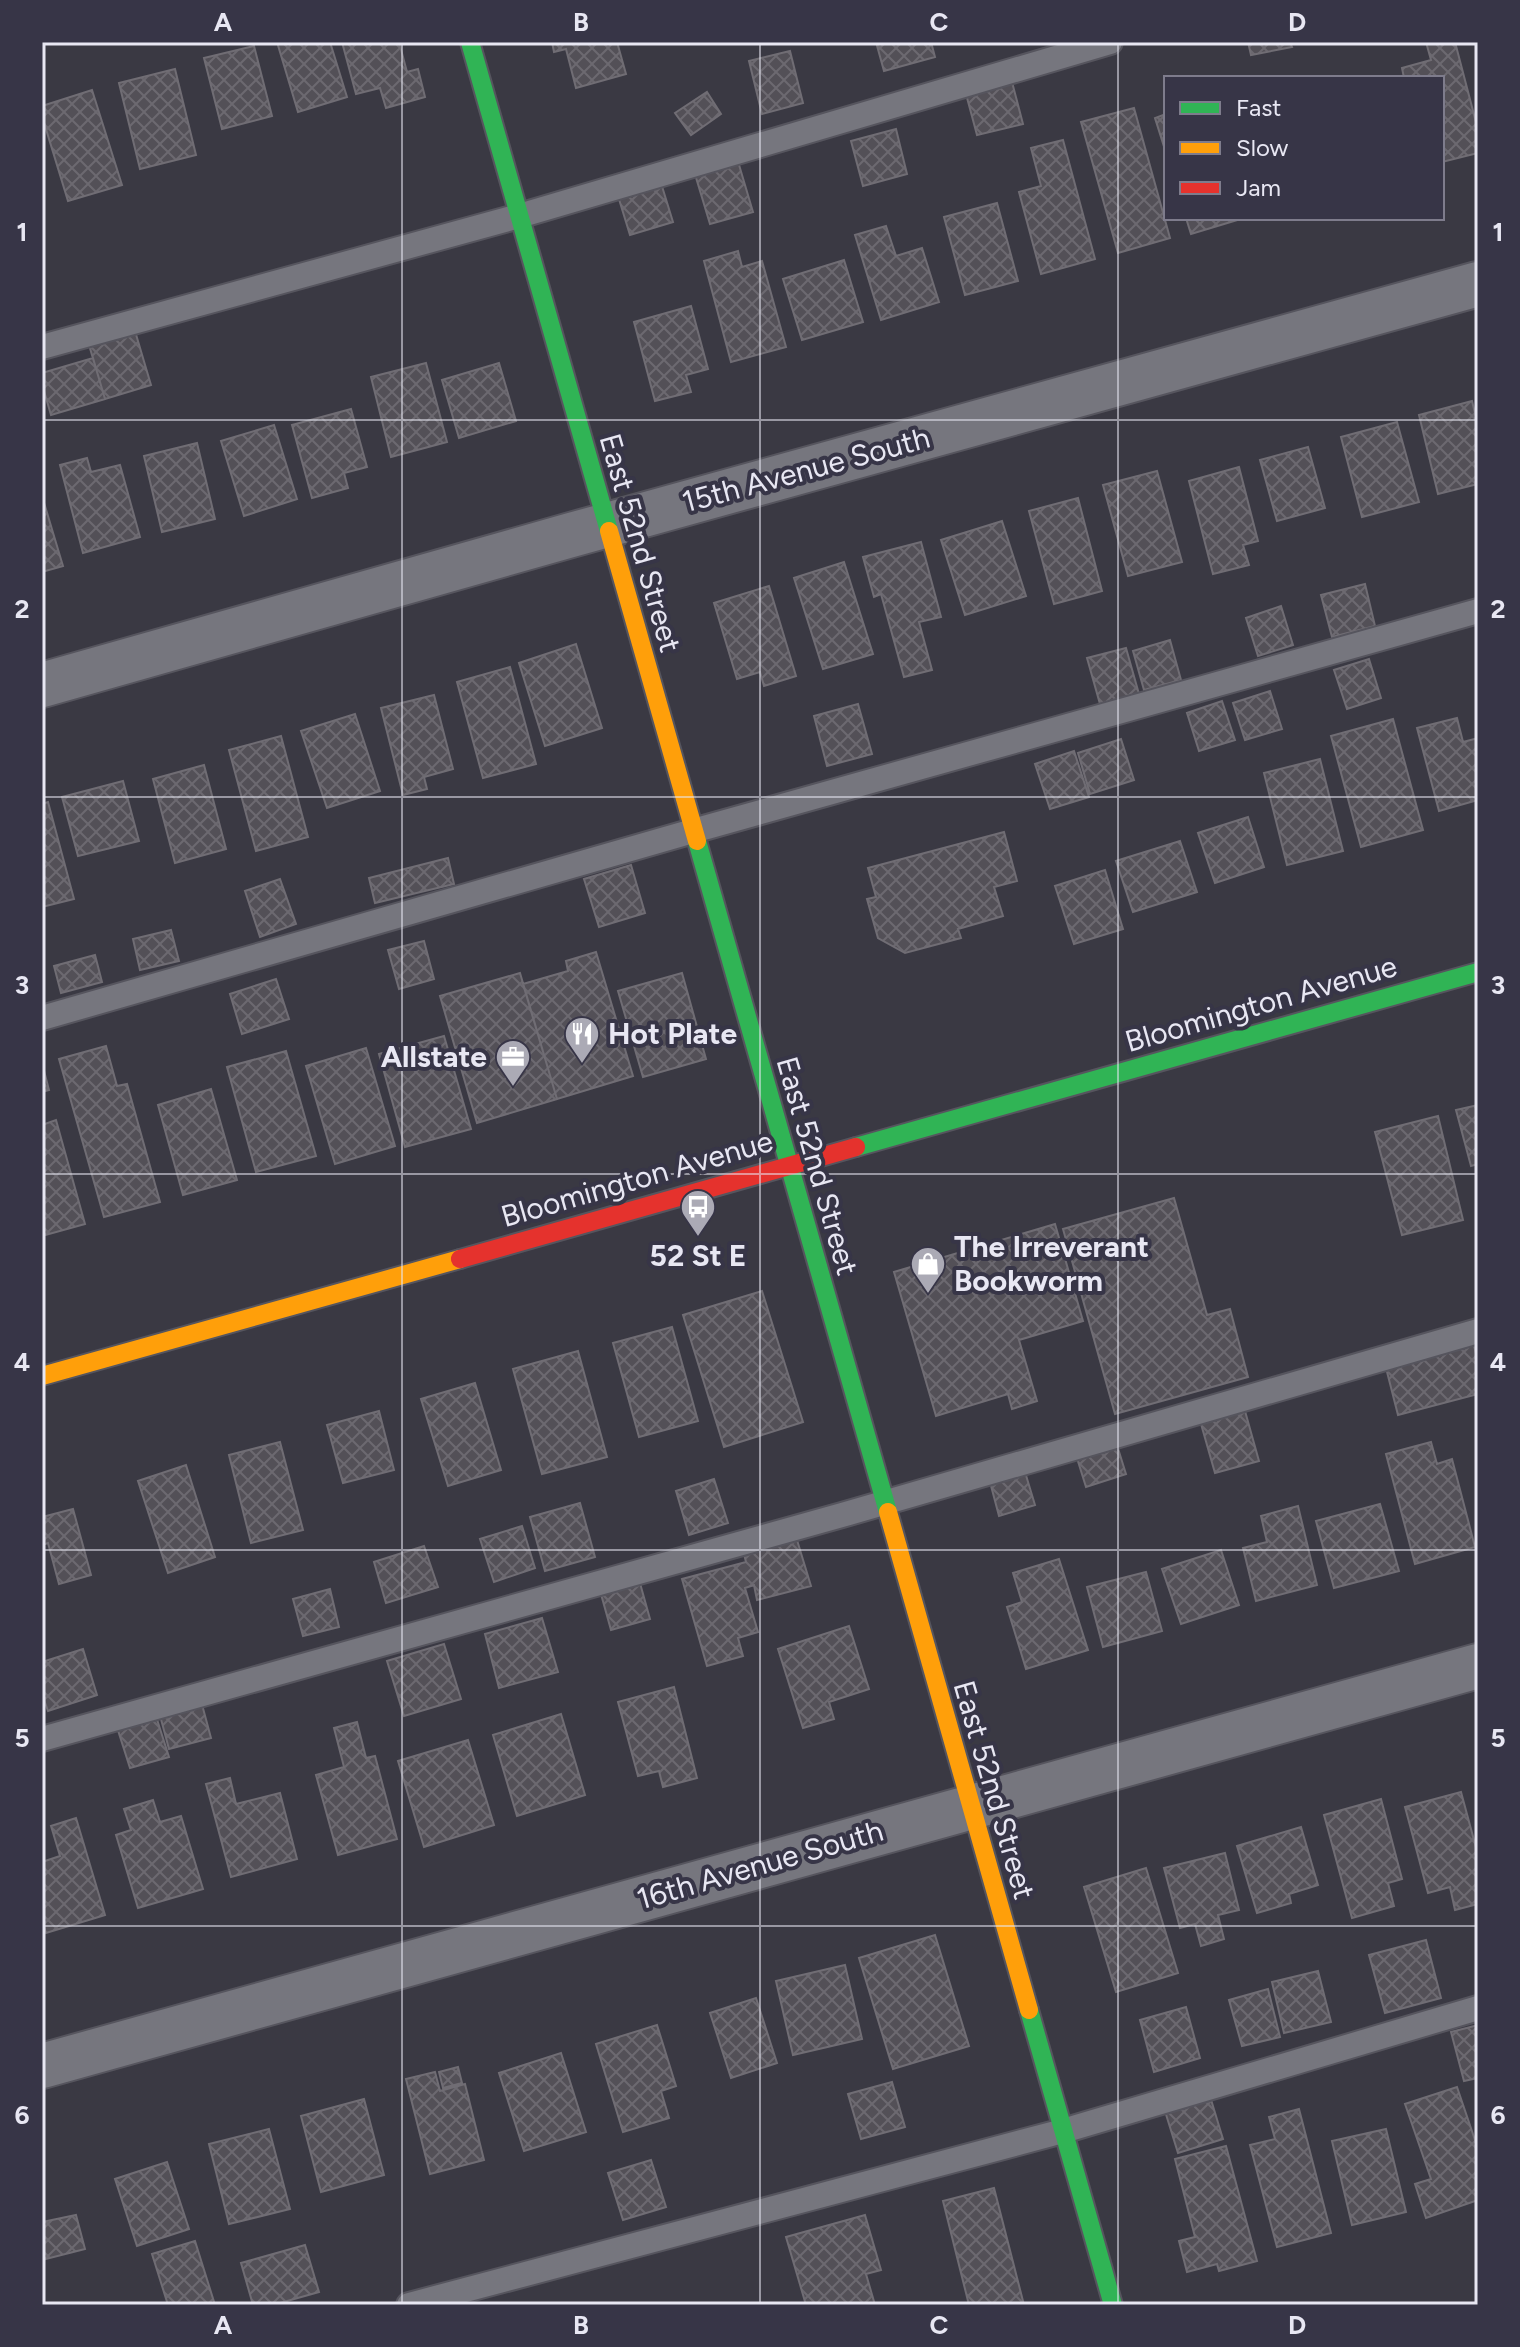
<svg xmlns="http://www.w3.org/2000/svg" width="1520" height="2347" viewBox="0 0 1520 2347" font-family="Figtree,sans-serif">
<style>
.building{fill:url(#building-cross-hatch);stroke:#706d74;stroke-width:2}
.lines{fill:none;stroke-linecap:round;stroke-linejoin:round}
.lane-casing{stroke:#56555e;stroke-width:28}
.street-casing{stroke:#56555e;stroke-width:48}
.fast-casing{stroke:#56555e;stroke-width:22}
.slow-casing{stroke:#56555e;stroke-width:22}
.jam-casing{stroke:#56555e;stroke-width:22}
.lane{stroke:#76767e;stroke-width:24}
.street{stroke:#76767e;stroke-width:44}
.fast{stroke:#30b455;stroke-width:18}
.slow{stroke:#ff9f0a;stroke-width:18}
.jam{stroke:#e5322d;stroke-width:18}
.grid{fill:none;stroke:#e8e7f3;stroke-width:2;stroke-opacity:0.55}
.labels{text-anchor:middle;stroke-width:8;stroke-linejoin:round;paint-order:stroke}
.street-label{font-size:30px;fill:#e8e7f3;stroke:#373547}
.poi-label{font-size:30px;font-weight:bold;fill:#e8e7f3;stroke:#373547;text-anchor:start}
.neatline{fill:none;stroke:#e8e7f3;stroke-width:3}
.grid-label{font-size:26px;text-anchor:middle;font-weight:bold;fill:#e8e7f3}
</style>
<defs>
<pattern id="building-cross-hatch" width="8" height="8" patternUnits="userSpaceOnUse" patternTransform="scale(2)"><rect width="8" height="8" fill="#535057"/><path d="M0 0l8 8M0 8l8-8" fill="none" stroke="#6c6970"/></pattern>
</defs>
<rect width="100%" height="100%" fill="#3a3943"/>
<path class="building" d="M277 42H330L347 97 298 112Z
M342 42H399L407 72 418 69 425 97 386 108 380 88 356 94Z
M552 42H617L626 74 576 88 566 49 554 52Z
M876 42H931L935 57 884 71Z
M1248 42H1290L1292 47 1251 55Z
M1426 42H1455L1478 130V153L1442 162V78H1404L1402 68 1431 60Z
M254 46 272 116 222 129 204 58Z
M790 51 803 103 762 114 749 61Z
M175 69 196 155 140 169 119 83Z
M1012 82 1023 124 977 135 966 94Z
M92 90 122 185 68 201 42 116V106Z
M707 92 721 114 691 135 675 113Z
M1134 108 1170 238 1118 253 1081 122Z
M1166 114V153L1155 118Z
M896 129 907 174 863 186 851 141Z
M1063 140 1095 259 1041 274 1019 192 1041 186 1031 148Z
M737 158 753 212 710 224 694 171Z
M661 183 673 222 630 235 618 196Z
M997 203 1018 281 965 295 944 217Z
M1186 218H1244L1191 234Z
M886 226 896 256 922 248 939 302 881 320 855 235Z
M738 251 742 267 762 261 786 347 731 362 704 261Z
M844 260 863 322 802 340 783 279Z
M691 306 708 369 686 375 691 392 655 401 634 322Z
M135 331 151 385 105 399 89 345Z
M93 358 105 399 51 415 42 384V373Z
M426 363 447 442 391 457 371 377Z
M499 363 516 421 459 438 442 380Z
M1472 401 1478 425V484L1438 494 1419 415Z
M351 409 367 467 344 473 348 488 312 498 292 425Z
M1397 422 1419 502 1362 517 1341 437Z
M274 425 297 499 244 516 221 441Z
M197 443 215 519 162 532 144 456Z
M1308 447 1325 508 1277 521 1260 460Z
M87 458 91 472 120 465 140 537 83 553 60 465Z
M1239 467 1258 541 1243 545 1249 565 1213 574 1189 481Z
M1157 471 1182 562 1128 576 1103 485Z
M42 496 63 566 42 572Z
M1078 498 1102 591 1054 604 1029 511Z
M1002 521 1026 596 965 615 941 540Z
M921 542 941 617 919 622 932 670 904 677 881 594 874 597 863 557Z
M844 562 873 654 823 669 794 578Z
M1365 584 1375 626 1332 637 1321 595Z
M769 586 796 676 764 686 760 672 737 679 714 603Z
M1281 606 1293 645 1258 656 1246 618Z
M1170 640 1181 680 1144 690 1133 651Z
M576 644 602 728 545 746 519 663Z
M1126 648 1139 694 1100 704 1087 658Z
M1369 659 1381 698 1347 709 1334 670Z
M510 667 536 764 483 778 457 682Z
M1270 691 1282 729 1245 740 1233 703Z
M434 695 453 769 424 777 427 789 403 795 381 708Z
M1222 701 1235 740 1199 751 1187 713Z
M858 704 872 754 827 766 814 716Z
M355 714 380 791 327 808 301 731Z
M1457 718 1463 742 1478 738V800L1439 811 1417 728Z
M1393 719 1423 830 1361 847 1331 736Z
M281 736 308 837 256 851 229 750Z
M1121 739 1134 780 1090 794 1078 753Z
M1074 751 1089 797 1050 809 1035 764Z
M1320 759 1343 851 1287 865 1264 773Z
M204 765 226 849 175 863 153 779Z
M123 781 139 841 78 856 62 797Z
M48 802 74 899 42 907V804Z
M1248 817 1264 867 1215 883 1198 833Z
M1004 832 1017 881 994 887 1003 916 958 929 961 938 905 953 878 938 867 899 876 897 868 868Z
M1180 841 1197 892 1133 912 1116 861Z
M448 858 454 884 375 903 369 878Z
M631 865 645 913 599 927 584 879Z
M1105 870 1123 929 1074 944 1055 886Z
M280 879 296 924 260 937 245 891Z
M171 930 179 961 140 970 133 939Z
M424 941 434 979 399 989 388 950Z
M596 952 633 1076 557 1099 523 984 568 971 566 961Z
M95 955 102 982 61 993 54 966Z
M520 973 557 1099 477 1123 440 996Z
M682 973 706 1059 643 1077 618 991Z
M276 979 289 1019 242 1034 230 994Z
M444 1036 471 1129 405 1147 379 1054Z
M106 1046 117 1086 127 1084 160 1202 104 1217 59 1059Z
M366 1048 395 1146 335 1164 306 1066Z
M286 1051 316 1156 256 1172 227 1067Z
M42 1063 49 1090 42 1092Z
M211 1089 237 1180 183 1195 158 1105Z
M1478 1105V1164L1471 1166 1456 1110Z
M1438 1116 1463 1220 1402 1235 1375 1132Z
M56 1120 85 1224 42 1236V1125Z
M1174 1198 1207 1315 1230 1309 1248 1377 1115 1414 1063 1229Z
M1055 1224 1083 1321 1019 1340 1037 1401 1012 1409 1008 1394 936 1416 894 1272Z
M762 1291 803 1422 724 1447 683 1315Z
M672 1327 698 1421 639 1437 613 1343Z
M1473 1342 1478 1361V1394L1398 1415 1385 1364Z
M578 1351 607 1457 542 1474 513 1369Z
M475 1383 501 1470 448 1486 421 1399Z
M379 1411 394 1470 343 1483 327 1425Z
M1245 1411 1259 1461 1215 1473 1201 1424Z
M280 1442 303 1530 251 1543 229 1455Z
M1116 1442 1126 1474 1086 1487 1076 1455Z
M1431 1442 1437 1464 1452 1459 1475 1547 1415 1564 1386 1454Z
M186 1465 215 1557 168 1573 138 1481Z
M1025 1472 1035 1505 999 1516 990 1482Z
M714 1479 728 1523 689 1535 676 1491Z
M580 1503 595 1557 545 1571 530 1517Z
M1380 1504 1399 1571 1334 1588 1316 1521Z
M1298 1506 1317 1585 1256 1601 1243 1548 1267 1542 1261 1516Z
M73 1509 91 1575 59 1584 48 1543 42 1545V1517Z
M522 1526 535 1568 494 1582 480 1539Z
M797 1540 811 1586 757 1600 754 1585 745 1588 758 1632 738 1638 743 1656 707 1666 682 1579 746 1562 744 1554Z
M424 1546 438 1587 386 1603 374 1562Z
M1221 1550 1239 1605 1181 1624 1162 1569Z
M1059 1559 1088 1650 1026 1669 1007 1607 1022 1602 1013 1573Z
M1146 1572 1162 1631 1103 1647 1087 1587Z
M638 1576 650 1619 611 1630 599 1587Z
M330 1589 339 1627 303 1636 293 1599Z
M542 1618 558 1672 499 1688 485 1634Z
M849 1626 869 1689 829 1702 834 1719 803 1728 778 1649Z
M444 1644 461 1699 404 1716 387 1661Z
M83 1649 97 1695 48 1711 42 1694V1662Z
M674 1687 697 1778 663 1787 659 1771 638 1776 618 1702Z
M200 1697 211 1738 169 1749 158 1708Z
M154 1710 169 1757 130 1768 115 1721Z
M561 1714 585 1795 517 1816 493 1735Z
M357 1722 366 1758 375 1756 397 1839 338 1855 316 1775 344 1767 334 1728Z
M468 1740 494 1825 424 1847 398 1761Z
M230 1778 236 1804 280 1793 297 1859 231 1877 206 1784Z
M1461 1792 1478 1855V1904L1455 1910 1450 1887 1428 1893 1405 1807Z
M1381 1799 1402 1879 1388 1883 1394 1906 1352 1918 1324 1815Z
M153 1800 160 1822 181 1816 203 1889 138 1908 116 1835 131 1830 124 1809Z
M76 1818 105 1915 46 1933 42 1919V1862L60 1856 51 1826Z
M1301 1827 1318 1885 1289 1894 1291 1903 1257 1913 1237 1846Z
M1225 1853 1239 1910 1218 1915 1224 1939 1201 1946 1195 1924 1180 1928 1164 1868Z
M1146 1868 1178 1973 1116 1992 1084 1887Z
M935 1935 969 2046 893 2069 859 1958Z
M1426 1940 1441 1998 1385 2013 1369 1955Z
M845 1965 862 2039 793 2055 776 1981Z
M1318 1971 1331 2022 1284 2033 1272 1982Z
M1268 1989 1280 2037 1242 2046 1229 2000Z
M756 1998 777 2063 731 2078 710 2013Z
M1186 2007 1200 2058 1154 2072 1140 2020Z
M657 2025 676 2086 661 2091 669 2118 623 2132 596 2044Z
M1478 2025V2078L1464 2081 1451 2032Z
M561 2053 586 2132 524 2151 499 2073Z
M458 2067 462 2083 443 2088 439 2072Z
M435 2072 440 2091 465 2084 484 2160 430 2174 406 2079Z
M892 2082 905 2127 861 2139 848 2094Z
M1457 2087 1478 2149V2200L1426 2218 1415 2184 1431 2179 1405 2104Z
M1209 2093 1223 2139 1178 2153 1164 2108Z
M364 2099 384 2175 321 2192 301 2116Z
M1299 2109 1331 2233 1277 2247 1250 2145 1275 2139 1269 2117Z
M269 2129 290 2209 229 2224 209 2144Z
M1386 2129 1406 2212 1352 2225 1332 2141Z
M1226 2146 1257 2261 1219 2271 1217 2264 1187 2272 1179 2241 1195 2237 1175 2159Z
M651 2160 666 2207 623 2220 608 2173Z
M167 2162 189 2229 137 2246 115 2179Z
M994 2188 1024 2305H969L943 2201Z
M76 2215 85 2249 42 2260V2222Z
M865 2215 881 2270 866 2274 875 2305H806L786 2237Z
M195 2241 215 2305H168L152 2254Z
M305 2245 319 2292 273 2305H253L241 2263Z"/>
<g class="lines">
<defs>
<path id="lane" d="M42 347 519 216 1110 42
M42 1018 693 831 1478 611
M42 1739 842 1515 1478 1331
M409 2305 1063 2131 1478 2008"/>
<path id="street" d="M42 685 571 535 1478 284
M42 2066 1478 1666"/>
<path id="fast" d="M470 42 609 531
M697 841 888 1512
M856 1147 1478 972
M1029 2010 1113 2305"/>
<path id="slow" d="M609 531 697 841
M42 1376 460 1259
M888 1512 1029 2010"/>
<path id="jam" d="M460 1259 856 1147"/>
</defs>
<use href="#lane" class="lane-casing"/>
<use href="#street" class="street-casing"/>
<use href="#fast" class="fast-casing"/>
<use href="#slow" class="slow-casing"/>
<use href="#jam" class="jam-casing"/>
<use href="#lane" class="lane"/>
<use href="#street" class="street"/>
<use href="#fast" class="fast"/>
<use href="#slow" class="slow"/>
<use href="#jam" class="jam"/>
</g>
<path class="grid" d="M402 42V2305M760 42V2305M1118 42V2305M42 420H1478M42 797H1478M42 1174H1478M42 1550H1478M42 1926H1478"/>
<defs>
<symbol id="restaurant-pin" viewBox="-11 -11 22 30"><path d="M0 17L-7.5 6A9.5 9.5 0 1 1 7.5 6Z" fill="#abaab5" stroke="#373547"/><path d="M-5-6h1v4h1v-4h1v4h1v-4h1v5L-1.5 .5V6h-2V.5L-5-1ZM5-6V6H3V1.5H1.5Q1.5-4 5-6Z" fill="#fff"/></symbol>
<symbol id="office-pin" viewBox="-11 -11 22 30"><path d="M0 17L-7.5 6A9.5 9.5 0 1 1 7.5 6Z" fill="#abaab5" stroke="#373547"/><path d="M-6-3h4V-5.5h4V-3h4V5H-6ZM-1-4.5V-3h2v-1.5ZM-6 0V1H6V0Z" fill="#fff"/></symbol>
<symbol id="bus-pin" viewBox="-11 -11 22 30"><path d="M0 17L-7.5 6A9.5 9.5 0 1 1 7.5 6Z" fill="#abaab5" stroke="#373547"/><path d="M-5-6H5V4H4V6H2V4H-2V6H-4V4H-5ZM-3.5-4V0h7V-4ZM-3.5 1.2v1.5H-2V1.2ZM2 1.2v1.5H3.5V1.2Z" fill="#fff"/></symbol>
<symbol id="shop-pin" viewBox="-11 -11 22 30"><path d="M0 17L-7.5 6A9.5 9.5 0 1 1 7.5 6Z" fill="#abaab5" stroke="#373547"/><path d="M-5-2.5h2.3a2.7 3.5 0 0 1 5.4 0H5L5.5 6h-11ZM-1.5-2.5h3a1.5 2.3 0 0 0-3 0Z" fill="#fff"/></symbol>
</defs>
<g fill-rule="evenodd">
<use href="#restaurant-pin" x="562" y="1014" width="40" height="54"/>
<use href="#office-pin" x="493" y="1037" width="40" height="54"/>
<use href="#bus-pin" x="678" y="1187" width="40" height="54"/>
<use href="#shop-pin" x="908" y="1244" width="40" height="54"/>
</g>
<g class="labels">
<g class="street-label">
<text transform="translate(806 470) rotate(-15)" y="10">15th Avenue South</text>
<text transform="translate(640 543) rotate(74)" y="10">East 52nd Street</text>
<text transform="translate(1261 1004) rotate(-16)" y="10">Bloomington Avenue</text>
<text transform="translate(817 1166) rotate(74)" y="10">East 52nd Street</text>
<text transform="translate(637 1179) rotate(-16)" y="10">Bloomington Avenue</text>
<text transform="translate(994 1790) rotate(74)" y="10">East 52nd Street</text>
<text transform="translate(760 1865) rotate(-16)" y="10">16th Avenue South</text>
</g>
<g class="poi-label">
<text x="608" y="1044">Hot Plate</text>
<text x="487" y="1067" text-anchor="end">Allstate</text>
<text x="954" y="1257">The Irreverant<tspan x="954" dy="34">Bookworm</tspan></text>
<text x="698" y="1266" text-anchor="middle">52 St E</text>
</g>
</g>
<rect width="1520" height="2347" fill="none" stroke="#373547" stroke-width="88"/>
<rect x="1164" y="76" width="280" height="144" fill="#373547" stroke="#7e7c8c" stroke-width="2"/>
<rect x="1180" y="102" width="40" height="12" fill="#30b455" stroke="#7e7c8c" stroke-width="2"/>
<text x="1236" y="116" font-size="24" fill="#e8e7f3">Fast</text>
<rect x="1180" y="142" width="40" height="12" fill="#ff9f0a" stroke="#7e7c8c" stroke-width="2"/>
<text x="1236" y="156" font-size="24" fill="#e8e7f3">Slow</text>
<rect x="1180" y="182" width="40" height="12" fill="#e5322d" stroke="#7e7c8c" stroke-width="2"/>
<text x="1236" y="196" font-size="24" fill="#e8e7f3">Jam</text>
<rect x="44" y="44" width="1432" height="2259" class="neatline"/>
<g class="grid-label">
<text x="223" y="31">A</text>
<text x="581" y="31">B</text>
<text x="939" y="31">C</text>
<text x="1297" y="31">D</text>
<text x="22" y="241">1</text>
<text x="1498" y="241">1</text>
<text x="22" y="618">2</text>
<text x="1498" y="618">2</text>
<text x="22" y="994">3</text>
<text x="1498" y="994">3</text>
<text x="22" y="1371">4</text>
<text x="1498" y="1371">4</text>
<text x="22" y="1747">5</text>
<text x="1498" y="1747">5</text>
<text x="22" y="2124">6</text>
<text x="1498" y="2124">6</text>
<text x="223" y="2334">A</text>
<text x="581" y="2334">B</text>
<text x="939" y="2334">C</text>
<text x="1297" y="2334">D</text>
</g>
</svg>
